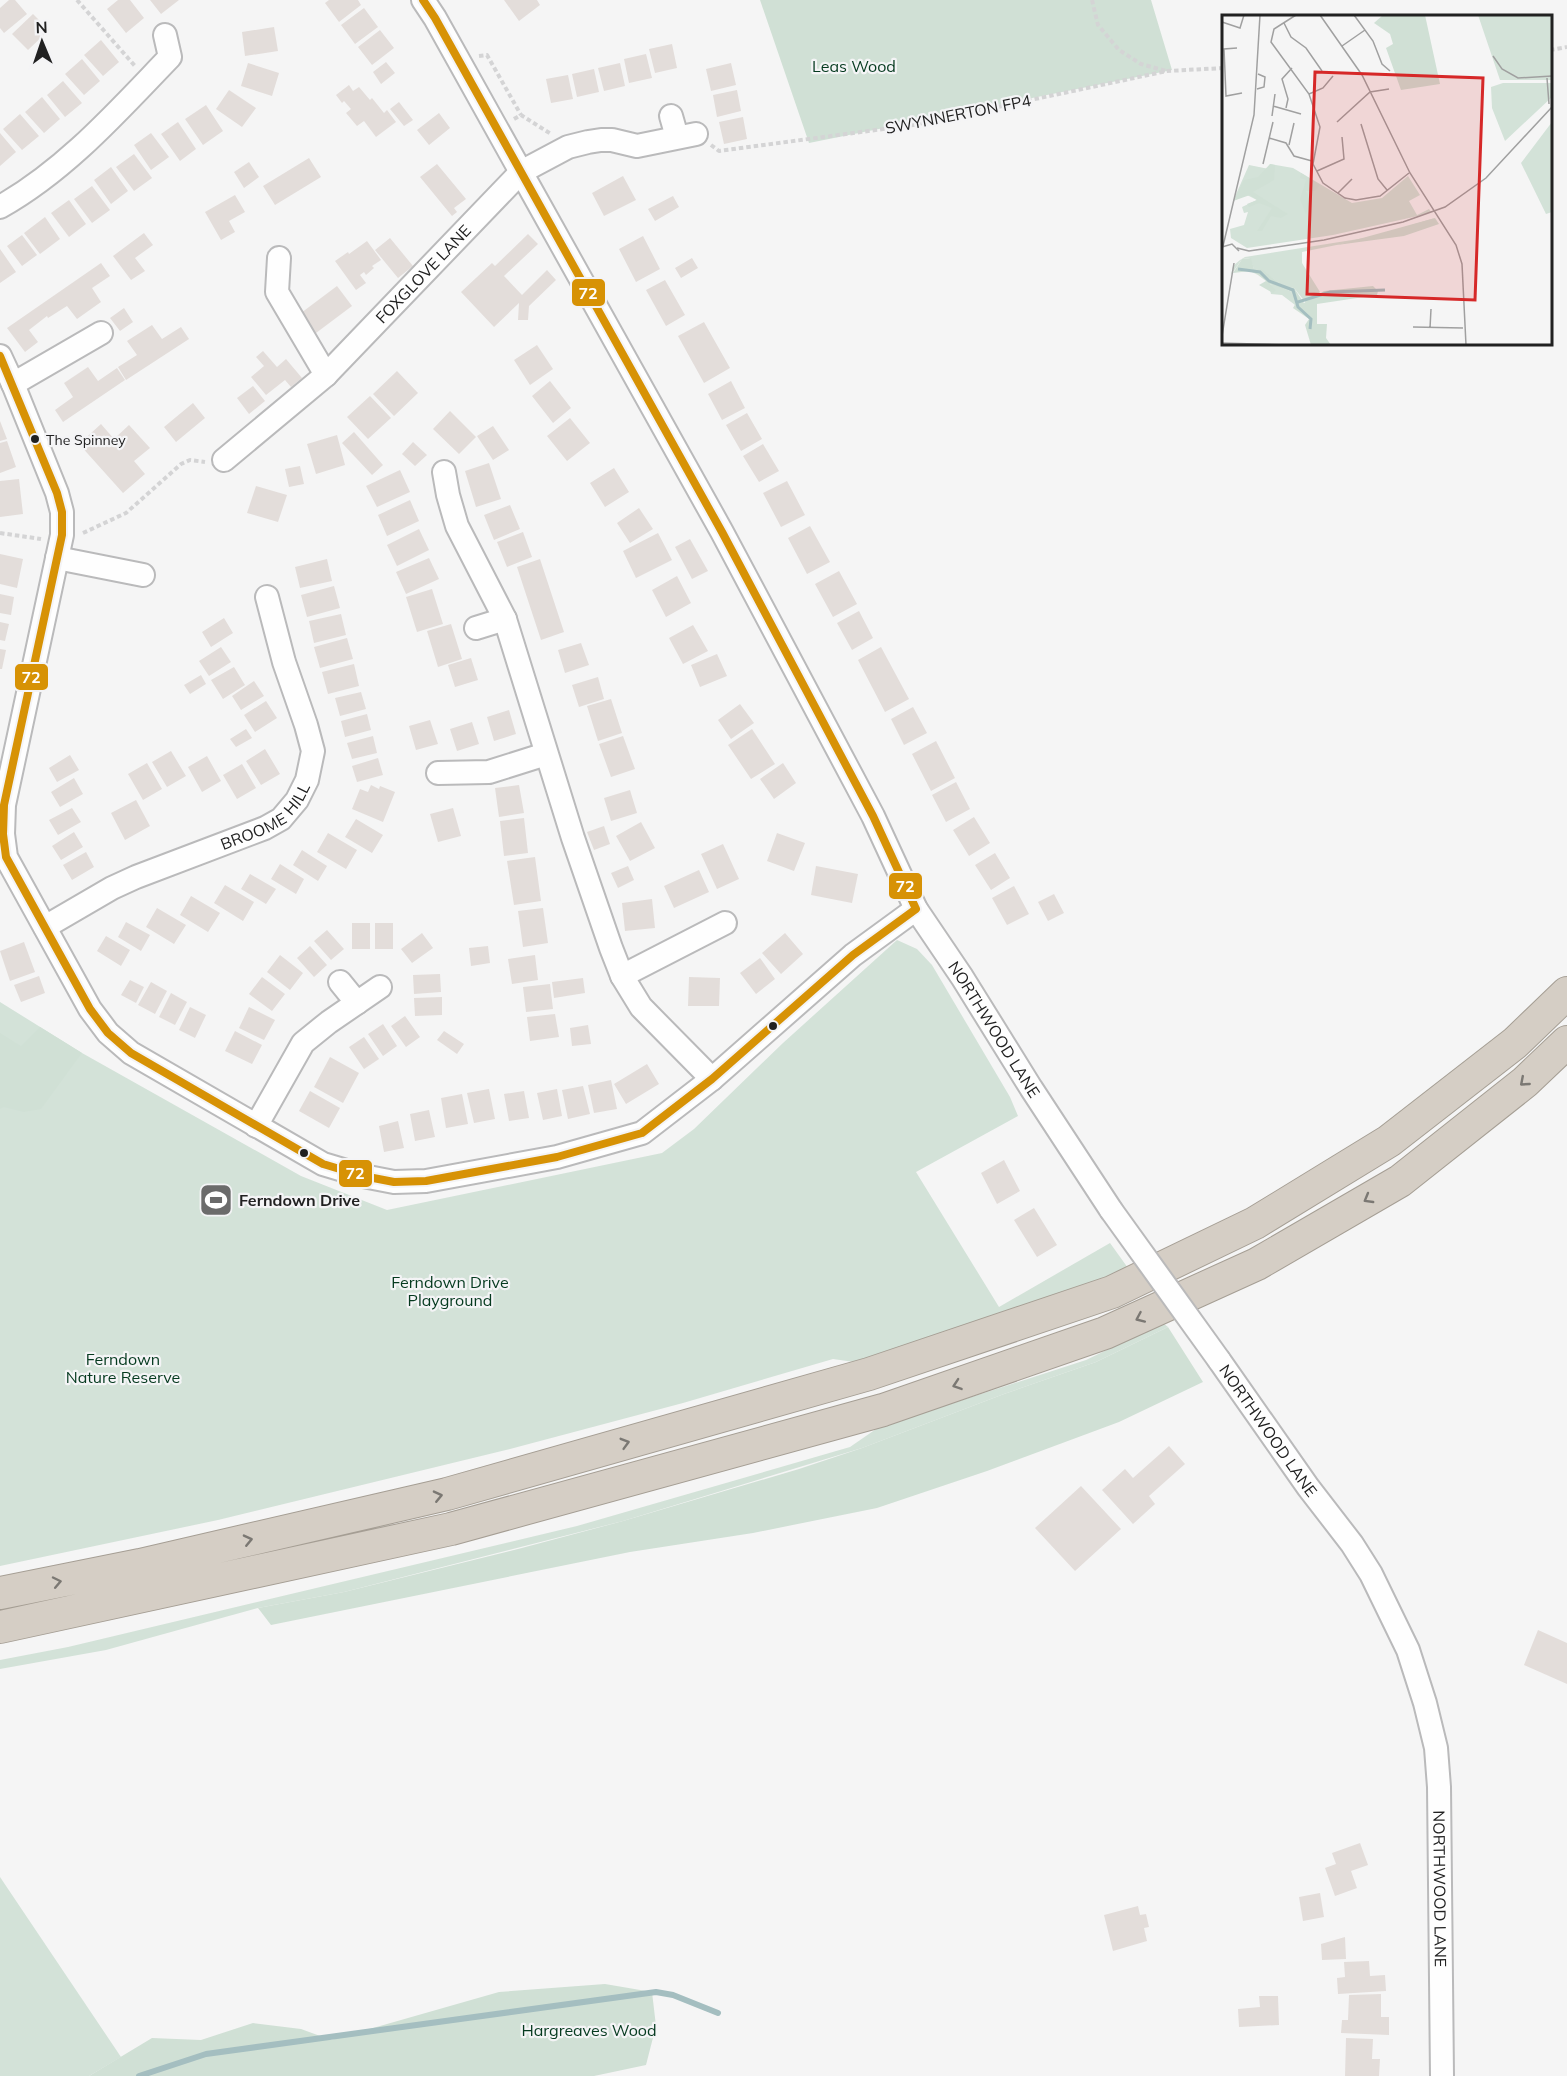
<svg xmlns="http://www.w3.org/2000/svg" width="1567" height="2076" viewBox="0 0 1567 2076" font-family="Mulish,sans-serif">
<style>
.green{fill:#d3e2d8}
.forest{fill:#d0e0d5}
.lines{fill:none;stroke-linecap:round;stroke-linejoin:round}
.stream{stroke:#a4bec0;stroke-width:6}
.building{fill:#e3ddda}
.minor-casing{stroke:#bababb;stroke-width:26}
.highway-casing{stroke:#a59e94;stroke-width:34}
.path{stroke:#d4d4d5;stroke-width:4;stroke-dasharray:4.5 3;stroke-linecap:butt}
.minor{stroke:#fefefe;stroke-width:22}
.highway{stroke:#d5cec5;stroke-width:32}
.minor-bridge-casing{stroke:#bababb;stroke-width:26;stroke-linecap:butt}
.minor-bridge{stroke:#fefefe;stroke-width:22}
.bus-1-casing{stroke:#f4f4f6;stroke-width:12}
.bus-1{stroke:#d79205;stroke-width:8}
.oneway{stroke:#7b7873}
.bus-dot{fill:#212121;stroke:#f4f4f6;stroke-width:2}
.labels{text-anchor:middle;stroke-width:4.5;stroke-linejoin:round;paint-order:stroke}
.bus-label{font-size:14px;fill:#212121;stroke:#f4f4f6;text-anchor:start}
.park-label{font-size:16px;fill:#053a1f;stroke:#f4f4f6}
.street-label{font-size:16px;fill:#212121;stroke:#f4f4f6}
.poi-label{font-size:16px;font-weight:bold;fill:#212121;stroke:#f4f4f6;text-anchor:start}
.inset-river{fill:none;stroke:#a4bec0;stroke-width:3}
.inset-road{fill:none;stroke:#a0a0a0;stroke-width:1.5}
.view{fill:#d62828;fill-opacity:0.15;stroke:#d62828;stroke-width:3}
.inset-edge{fill:none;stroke:#212121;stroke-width:3}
.line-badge{stroke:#f4f4f6;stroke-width:2}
.badge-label{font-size:16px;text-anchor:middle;font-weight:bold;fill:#fff}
</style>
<rect width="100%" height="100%" fill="#f5f5f5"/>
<path class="green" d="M897 940 917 949 932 965 1010 1097 1018 1116 916 1172 999 1307 1110 1243 1128 1268 1009 1315 861 1363 833 1359 683 1403 510 1449 218 1520 0 1566V1002L82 1053 301 1176 387 1210 662 1153 694 1129 783 1043Z
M1163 1323 1168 1327 1096 1362 1004 1394 862 1448 623 1521 344 1592 258 1608 106 1650 0 1669V1660L68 1647 577 1526 850 1447 879 1427 1086 1360Z
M0 1877 121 2057 89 2076H0Z"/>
<path class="forest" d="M760 0H1151L1172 70 809 143Z
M40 1027 82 1053 41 1109 24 1112 4 1107 0 1109V1033L21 1046Z
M1168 1327 1203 1382 1119 1422 987 1471 877 1508 753 1533 630 1552 271 1625 258 1608 344 1592 518 1549 623 1521 799 1469 862 1448 1004 1394 1096 1362Z
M605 1984 652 1992 656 2026 646 2065 594 2076H89L152 2038 201 2040 253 2023 301 2029 331 2040 499 1992Z"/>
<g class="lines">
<path class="stream" d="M139 2076 206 2054 656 1992 673 1995 718 2013"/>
</g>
<path class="building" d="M9 0H15L27 14 4 33 0 28V8Z
M118 0H130L144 18 126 33 107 9Z
M150 0H179L161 14Z
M329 0H358L361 5 339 22 325 3Z
M504 0H537L540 5 519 21Z
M364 8 378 27 355 44 341 25Z
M33 14 49 30 28 50 12 34Z
M274 27 278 51 245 56 242 32Z
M380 30 394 48 372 65 358 47Z
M101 40 119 62 103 76 84 55Z
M672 44 677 68 655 73 649 49Z
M646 54 652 78 629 83 624 59Z
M82 59 100 81 84 95 65 74Z
M386 62 395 73 381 84 373 72Z
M248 63 279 73 272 96 241 86Z
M620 63 625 86 604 91 598 68Z
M731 63 736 85 711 91 706 69Z
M594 69 599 92 577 97 572 74Z
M568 75 573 99 551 103 546 79Z
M63 81 82 103 65 117 47 95Z
M349 85 353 91 359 87 370 100 372 98 384 113 387 110 396 122 376 137 364 121 357 126 346 113 351 109 344 101 342 103 336 95Z
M229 90 256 108 242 127 216 109Z
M737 90 741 111 717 117 713 95Z
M42 97 60 119 44 133 25 112Z
M399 102 413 120 404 126 390 109Z
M206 105 223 131 203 145 185 119Z
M439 113 450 128 429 145 417 130Z
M20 114 39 136 22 150 3 129Z
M743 117 747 139 724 144 719 122Z
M178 122 196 149 180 161 161 134Z
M0 133 16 152 0 166Z
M151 133 169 157 151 170 134 145Z
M134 154 152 178 134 191 116 167Z
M309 158 321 177 275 205 263 186Z
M249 162 259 177 244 188 234 172Z
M437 164 466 199 454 208 457 212 452 216 420 177Z
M111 167 128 191 111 204 94 180Z
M623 176 636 200 604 216 592 193Z
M92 186 110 210 92 223 74 199Z
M235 195 245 212 229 221 235 232 221 240 205 212Z
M673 196 679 207 655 221 648 209Z
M69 200 86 224 69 237 51 213Z
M45 217 60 239 40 254 24 233Z
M144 233 153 245 135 258 145 271 131 280 113 256Z
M528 234 538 244 504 276 522 295 547 270 556 280 529 306 528 320H518L519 303 494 327 461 292 492 263 495 266Z
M22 235 37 255 22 266 7 246Z
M643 236 660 269 636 282 619 249Z
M390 238 413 266 398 278 375 250Z
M367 241 381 260 372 266 374 268 366 275 364 272 360 275 366 283 356 290 335 261 348 252 349 254Z
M0 249 16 272 0 283Z
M692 258 698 268 681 278 675 268Z
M101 263 110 276 92 288 101 302 77 319 67 306 48 318 47 316 29 330 38 342 25 352 7 328Z
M665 280 685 315 666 326 646 290Z
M337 286 352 306 316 333 301 313Z
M124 308 133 322 120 331 110 318Z
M704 322 730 368 704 383 678 336Z
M152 325 162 339 181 327 189 339 126 380 118 367 137 355 127 341Z
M537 345 553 369 530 385 514 360Z
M263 351 277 367 286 359 302 378 291 387 285 380 266 395 251 377 264 366 256 357Z
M88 367 98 381 117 368 125 380 63 422 55 410 73 397 64 383Z
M397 371 418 393 394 416 373 394Z
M550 381 571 408 553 423 532 396Z
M731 381 745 408 722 420 708 394Z
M253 386 265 401 249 414 237 398Z
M370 396 391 418 368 439 347 417Z
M193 403 205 418 176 442 164 427Z
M450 411 476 437 459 454 433 429Z
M747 413 762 439 741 451 726 425Z
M570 418 590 443 567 461 547 436Z
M0 421 7 439 0 441Z
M101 424 114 439 129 425 150 448 134 461 145 474 123 493 79 444Z
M493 426 509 450 493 460 477 436Z
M354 432 383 465 372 475 342 443Z
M337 435 345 465 316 474 307 444Z
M7 441 16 467 0 473V443Z
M413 442 427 455 415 466 402 454Z
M763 444 779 471 759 482 743 456Z
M489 463 501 499 476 507 465 471Z
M300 466 304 484 289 487 285 469Z
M614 468 629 492 605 507 590 483Z
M400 470 410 492 377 507 366 486Z
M19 479 23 514 0 517V481Z
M787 481 805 515 781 527 763 493Z
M256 486 287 495 278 522 247 513Z
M410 500 419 521 387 536 378 515Z
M510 505 520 529 494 540 484 515Z
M639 508 653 529 630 543 617 523Z
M810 526 830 562 807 574 788 538Z
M419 529 429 550 397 566 387 545Z
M523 532 532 557 507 567 497 542Z
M658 533 672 560 636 578 623 551Z
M690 539 708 571 692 579 675 547Z
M0 554 23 559 17 588 0 584Z
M429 558 439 579 406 594 396 572Z
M327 559 332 581 300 588 295 567Z
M540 559 564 632 541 640 517 567Z
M839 571 857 604 833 617 815 584Z
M677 576 691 603 666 617 652 590Z
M334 586 340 608 307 617 301 595Z
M432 589 443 624 417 632 406 597Z
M0 594 14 597 11 615 0 613Z
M859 611 873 638 852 650 837 623Z
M341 614 346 635 314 643 309 621Z
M224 618 233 633 211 647 202 632Z
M0 622 9 624 5 641 0 640Z
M451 624 462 659 438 667 427 631Z
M693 625 708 651 683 664 669 638Z
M347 638 353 659 320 668 314 647Z
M581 643 589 665 565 673 558 650Z
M221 647 231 662 209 676 199 661Z
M881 647 909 699 885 712 858 660Z
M0 649 6 650 2 669H0Z
M717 654 727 676 700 687 691 665Z
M471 658 478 680 455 687 448 665Z
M354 664 359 686 328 694 322 672Z
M234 667 245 685 223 699 211 680Z
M201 675 206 684 190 694 184 685Z
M598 677 604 699 579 707 572 685Z
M254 681 264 696 241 710 232 696Z
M361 692 366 709 340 716 335 698Z
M611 699 622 733 598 741 587 706Z
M266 701 277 718 255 732 244 715Z
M740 704 754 723 731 739 718 720Z
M913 707 927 733 904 745 891 719Z
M509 710 516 734 494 741 487 717Z
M367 714 371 730 345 737 341 721Z
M430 720 438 744 416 750 409 726Z
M472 722 479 744 457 751 450 729Z
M246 729 252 738 236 747 230 739Z
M752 729 775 764 751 779 728 745Z
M373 736 377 753 352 759 347 743Z
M623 736 635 769 611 777 599 744Z
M936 741 955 778 931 791 912 754Z
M265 749 280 774 261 785 246 761Z
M171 751 186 776 167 787 152 762Z
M70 755 79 770 57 782 49 768Z
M207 756 221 781 202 792 188 767Z
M378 758 383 775 357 782 352 766Z
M147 763 162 789 143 800 128 774Z
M783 763 796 783 774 799 760 779Z
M242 764 256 788 237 799 223 775Z
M74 778 83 794 60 807 51 792Z
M956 782 970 809 946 822 932 795Z
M371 785 379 789 380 786 395 792 383 822 352 809 360 789 368 792Z
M519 785 524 813 499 817 495 788Z
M630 790 637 813 611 821 604 798Z
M136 800 150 826 125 840 111 813Z
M72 808 81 822 58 835 49 820Z
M453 808 461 836 438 842 430 814Z
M974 817 990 843 969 856 953 830Z
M524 818 528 853 504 856 500 821Z
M356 819 383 835 372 853 345 837Z
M641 822 655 848 630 861 616 836Z
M604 826 610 844 594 850 587 832Z
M74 832 83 847 61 860 52 846Z
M328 833 357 850 346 869 317 852Z
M777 833 805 843 794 871 767 861Z
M723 844 739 879 717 889 701 854Z
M302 850 327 866 318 881 293 865Z
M86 852 94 867 72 880 63 865Z
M995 853 1010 878 991 890 975 865Z
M535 857 541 901 514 905 507 861Z
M280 864 304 879 296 894 271 879Z
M628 866 634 880 618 888 611 873Z
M816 866 858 874 852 903 811 895Z
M699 870 709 892 674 908 664 886Z
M250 874 276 889 266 904 241 889Z
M225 885 254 902 243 921 214 903Z
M1014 886 1029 914 1007 925 992 898Z
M1054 894 1064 913 1048 921 1038 902Z
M191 896 220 913 208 932 180 915Z
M652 899 655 928 625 931 622 903Z
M157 908 186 925 174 944 146 927Z
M543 908 548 943 523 947 518 911Z
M126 922 150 935 141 951 118 937Z
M352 923H370V949H352Z
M375 923H393V949H375Z
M327 930 344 949 331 960 314 941Z
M422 933 433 948 412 963 401 949Z
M785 933 803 954 781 974 762 953Z
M106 936 130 950 121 966 97 951Z
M24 942 35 972 10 981 0 951Z
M310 946 327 965 314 977 297 958Z
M488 946 490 963 471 966 469 948Z
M280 955 303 973 290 990 267 972Z
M535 955 538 980 512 984 508 959Z
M760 958 775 979 756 994 740 973Z
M440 974 441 992 414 994 413 975Z
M39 976 45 993 21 1002 14 985Z
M262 977 285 994 272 1011 249 994Z
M689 977 720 978 719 1006H688Z
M583 978 585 993 554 998 552 982Z
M130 980 144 987 136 1003 121 995Z
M151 982 167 991 155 1014 138 1005Z
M550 984 553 1009 526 1012 523 987Z
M171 993 187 1002 175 1025 159 1017Z
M442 997V1015L415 1016 414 998Z
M190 1007 206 1015 195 1038 179 1030Z
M249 1007 275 1020 264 1040 239 1028Z
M555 1014 559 1037 530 1041 527 1017Z
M405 1016 420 1037 406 1047 391 1026Z
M383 1024 397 1046 383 1056 368 1034Z
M588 1025 591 1044 572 1046 570 1028Z
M235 1031 262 1045 252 1064 225 1051Z
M444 1031 464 1044 457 1054 437 1040Z
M364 1037 379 1059 364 1069 349 1047Z
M330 1057 359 1073 343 1103 314 1087Z
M647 1064 659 1084 626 1104 614 1084Z
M611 1080 617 1109 594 1113 588 1085Z
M583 1086 590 1114 568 1119 562 1090Z
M489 1089 495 1119 474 1123 467 1093Z
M557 1089 562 1116 543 1120 537 1093Z
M310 1091 340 1108 329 1128 299 1111Z
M524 1091 529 1118 509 1121 504 1094Z
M462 1094 468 1124 446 1128 441 1098Z
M429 1110 435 1137 415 1141 410 1114Z
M398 1121 404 1148 384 1152 379 1126Z
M1004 1160 1020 1191 997 1204 981 1173Z
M1034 1208 1057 1245 1037 1257 1014 1220Z
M1169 1446 1185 1464 1149 1496 1155 1504 1133 1524 1102 1490 1125 1469 1133 1478Z
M1081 1486 1121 1529 1075 1571 1035 1528Z
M1538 1630 1567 1643V1684L1524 1665Z
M1360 1843 1368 1865 1351 1871 1357 1888 1335 1896 1325 1868 1336 1864 1332 1853Z
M1320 1893 1324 1917 1303 1921 1299 1897Z
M1138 1906 1140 1915 1146 1914 1149 1927 1144 1928 1147 1941 1113 1951 1104 1915Z
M1345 1937 1346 1959 1322 1960 1321 1944Z
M1369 1961 1370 1976 1385 1975 1386 1991 1338 1994 1337 1978 1345 1977 1344 1962Z
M1381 1994V2017H1389V2035L1341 2033 1342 2020H1348L1349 1995Z
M1259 1996H1278L1279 2025 1239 2027 1238 2009 1260 2007Z
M1346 2038 1373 2039 1372 2059H1380L1379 2076H1345Z"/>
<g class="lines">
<defs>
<g id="minor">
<path id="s1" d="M423 0 435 18 722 532 873 816 916 909 962 977 1031 1088 1111 1210"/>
<path d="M671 116 677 137"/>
<path d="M0 207C66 170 118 111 170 57L165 35"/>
<path d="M279 258 277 292 326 375"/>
<path d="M0 356 13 384 57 493 62 512V535L4 805 3 834 6 857 90 1009 108 1033 131 1053 323 1164 363 1176 394 1182 426 1181 557 1157 642 1133 712 1079 853 955 916 909"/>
<path d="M13 384 101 333"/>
<path id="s2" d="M224 460 326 375 521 172 568 147 588 142 601 140H612L637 146 696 134"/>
<path d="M444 472 448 495 457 526 505 619 573 838 611 948 622 976 641 1007 712 1079"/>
<path d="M57 558 143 575"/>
<path d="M476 628 505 619"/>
<path d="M438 773 489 772 546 754"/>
<path id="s3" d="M45 927 112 888 136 877 265 828 281 819 297 800 307 780 313 751 306 725 284 662 267 597"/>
<path d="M622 976 725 923"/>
<path d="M340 982 357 1003"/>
<path d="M256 1126 303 1043 329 1022 380 987"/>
<path id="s4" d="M1219 1360 1308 1487 1352 1544 1371 1574 1408 1650 1425 1703 1436 1748 1439 1787 1442 2076"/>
</g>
<path id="highway" d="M0 1593 140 1565 447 1494 869 1374 1112 1292 1255 1223 1389 1141 1515 1043 1567 993
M0 1627 451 1529 883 1410 1105 1333 1257 1264 1400 1181 1525 1082 1567 1042"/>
</defs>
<use href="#minor" class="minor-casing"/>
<use href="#highway" class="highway-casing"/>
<path class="path" d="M77 0 135 66
M1092 0 1098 25 1119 50 1141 64 1166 71
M1550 50 1567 47
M479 56 487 55 521 115
M514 119 521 115 551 134
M711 145 719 151 913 125 1167 71 1224 68
M0 533 41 539
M83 533 126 513 181 464 190 460 205 462"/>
<use href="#minor" class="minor"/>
<use href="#highway" class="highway"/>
<defs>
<path id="minor-bridge" d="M1111 1210 1219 1360"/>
</defs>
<use href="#minor-bridge" class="minor-bridge-casing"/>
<use href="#minor-bridge" class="minor-bridge"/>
<defs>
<path id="bus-1" d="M0 356 57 493 62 512V535L4 805 3 834 6 857 90 1009 108 1033 131 1053 323 1164 363 1176 394 1182 426 1181 557 1157 642 1133 712 1079 853 955 916 909 873 816 722 532 435 18 423 0"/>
</defs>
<use href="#bus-1" class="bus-1-casing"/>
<use href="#bus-1" class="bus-1"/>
</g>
<defs><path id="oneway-chevron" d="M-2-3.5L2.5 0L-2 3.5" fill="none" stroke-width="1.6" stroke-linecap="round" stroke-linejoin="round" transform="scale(1.5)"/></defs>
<g class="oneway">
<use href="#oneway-chevron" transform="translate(1524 1082) rotate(139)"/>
<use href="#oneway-chevron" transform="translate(1368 1199) rotate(150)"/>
<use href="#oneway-chevron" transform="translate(1140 1318) rotate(156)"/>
<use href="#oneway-chevron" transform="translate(957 1385) rotate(161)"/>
<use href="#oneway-chevron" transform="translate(625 1443) rotate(-16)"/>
<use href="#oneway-chevron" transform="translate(438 1496) rotate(-13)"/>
<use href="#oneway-chevron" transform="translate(248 1540) rotate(-13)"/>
<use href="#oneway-chevron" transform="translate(57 1582) rotate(-12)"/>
</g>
<defs>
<symbol id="stadium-square" viewBox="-11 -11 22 22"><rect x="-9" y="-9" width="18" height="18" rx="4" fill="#6b6b6b" stroke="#f4f4f6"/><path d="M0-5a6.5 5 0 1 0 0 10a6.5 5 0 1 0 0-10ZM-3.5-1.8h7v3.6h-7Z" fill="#fff"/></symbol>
</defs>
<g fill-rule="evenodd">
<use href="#stadium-square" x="197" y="1181" width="38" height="38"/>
</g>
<g class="bus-dot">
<circle cx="35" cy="439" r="5"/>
<circle cx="773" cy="1026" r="5"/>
<circle cx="304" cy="1153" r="5"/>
</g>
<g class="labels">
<g class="bus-label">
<text x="46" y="445">The Spinney</text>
</g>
<g class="park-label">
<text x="854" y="72">Leas Wood</text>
<text x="450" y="1288">Ferndown Drive<tspan x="450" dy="18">Playground</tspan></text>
<text x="123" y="1365">Ferndown<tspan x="123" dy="18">Nature Reserve</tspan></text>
<text x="589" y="2036">Hargreaves Wood</text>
</g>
<g class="street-label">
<text transform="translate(958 114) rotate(-11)" y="6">SWYNNERTON FP4</text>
<text dy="6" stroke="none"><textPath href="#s2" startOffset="273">FOXGLOVE LANE</textPath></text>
<text dy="6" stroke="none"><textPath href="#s3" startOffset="249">BROOME HILL</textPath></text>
<text dy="6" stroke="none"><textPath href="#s1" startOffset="1178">NORTHWOOD LANE</textPath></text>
<text dy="6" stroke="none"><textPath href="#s4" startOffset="86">NORTHWOOD LANE</textPath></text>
<text dy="6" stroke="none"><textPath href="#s4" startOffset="590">NORTHWOOD LANE</textPath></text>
</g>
<g class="poi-label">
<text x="239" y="1206">Ferndown Drive</text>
</g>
</g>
<g transform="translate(1222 15)">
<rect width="330" height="330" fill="#f5f5f5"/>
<path d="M256 0H330V65H278ZM281 68H330V82L283 126 270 93 269 72ZM330 107V197L324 199 299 148ZM48 149 71 153 130 188 160 183 186 161 198 180 187 186 195 200 207 194 209 197 196 201 111 220 25 233 9 223 8 214 22 210 26 197 22 198 20 192 35 185 25 180 11 186 27 150 47 154ZM213 203 205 207 180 215 154 222 80 237V248L98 277 84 288 72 273 62 272 41 256 32 254 28 243 20 244 9 260 11 251 18 245 23 242 149 222ZM51 269 68 276 75 285 73 290 60 280 49 279 47 270Z" fill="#d3e2d8"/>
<path d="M161 0H203L218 69 179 75 164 33 171 29 168 19 152 8ZM48 149 53 150 52 165 31 177 66 199 59 203 49 201 40 216H35L50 193 37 188 27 192 25 189 35 185 28 180 11 186 22 165 36 162ZM79 158 98 170 93 176H84L89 186 84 199 78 184 84 165 78 163ZM213 203 217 209 182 221 115 230ZM29 243 32 254 41 255 62 272 72 273 82 288 102 276 151 271 156 276 155 280 95 289V309H105L104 323 109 330H89L83 310 87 304 71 293 75 286 68 276 48 269 54 275 51 278 37 270 44 266 36 260 28 256 11 258 20 244Z" fill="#d0e0d5"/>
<path class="inset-river" d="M16 254 38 257 47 266 71 275 76 292 89 304 88 314M76 287 108 277 163 275"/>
<path class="inset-road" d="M74 0 52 14 49 27 87 79 98 112 91 149 101 168 123 183 134 185 158 181 187 158M98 0 140 60 188 158 234 230 240 249 244 330M132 0 151 26 160 49 168 56M0 7 18 13 22 0M62 8 69 22 84 33 100 56M120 31 143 15M15 33 2 34 4 81 20 78M271 41 280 54 296 63 330 61M325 63 327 89M35 74 42 72 43 62 36 59M87 79 101 73 111 61M51 91 79 99M64 93 66 84 60 64 70 53M50 101 53 79M115 107 148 77 167 74M139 109 156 164 165 175M47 123 64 128 72 141 90 146M67 130 72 108M41 149 51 107M95 156 122 144 120 122M116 178 130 164M1 231 32 100 38 0M0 232 10 229 17 236M15 233 27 236 102 225 181 207 223 192 264 163 330 92M191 312 241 313M208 313 209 294M0 321 12 248M0 328 65 330"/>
<path class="view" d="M93 57 261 63 253 285 85 279Z"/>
<rect width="330" height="330" class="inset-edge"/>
</g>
<g class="line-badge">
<rect x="571" y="278" width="35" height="29" rx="6" fill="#d79205"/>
<rect x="14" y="663" width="35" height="28" rx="6" fill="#d79205"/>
<rect x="888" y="872" width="35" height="28" rx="6" fill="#d79205"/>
<rect x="338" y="1159" width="35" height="29" rx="6" fill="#d79205"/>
</g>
<g class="badge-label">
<text x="588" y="299">72</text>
<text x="31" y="683">72</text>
<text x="905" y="892">72</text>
<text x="355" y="1179">72</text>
</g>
<g transform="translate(42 42) rotate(358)" stroke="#f4f4f6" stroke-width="4.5" paint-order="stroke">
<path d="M0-4.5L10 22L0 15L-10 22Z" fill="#212121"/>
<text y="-9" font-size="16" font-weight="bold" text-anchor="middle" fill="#212121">N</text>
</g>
</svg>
